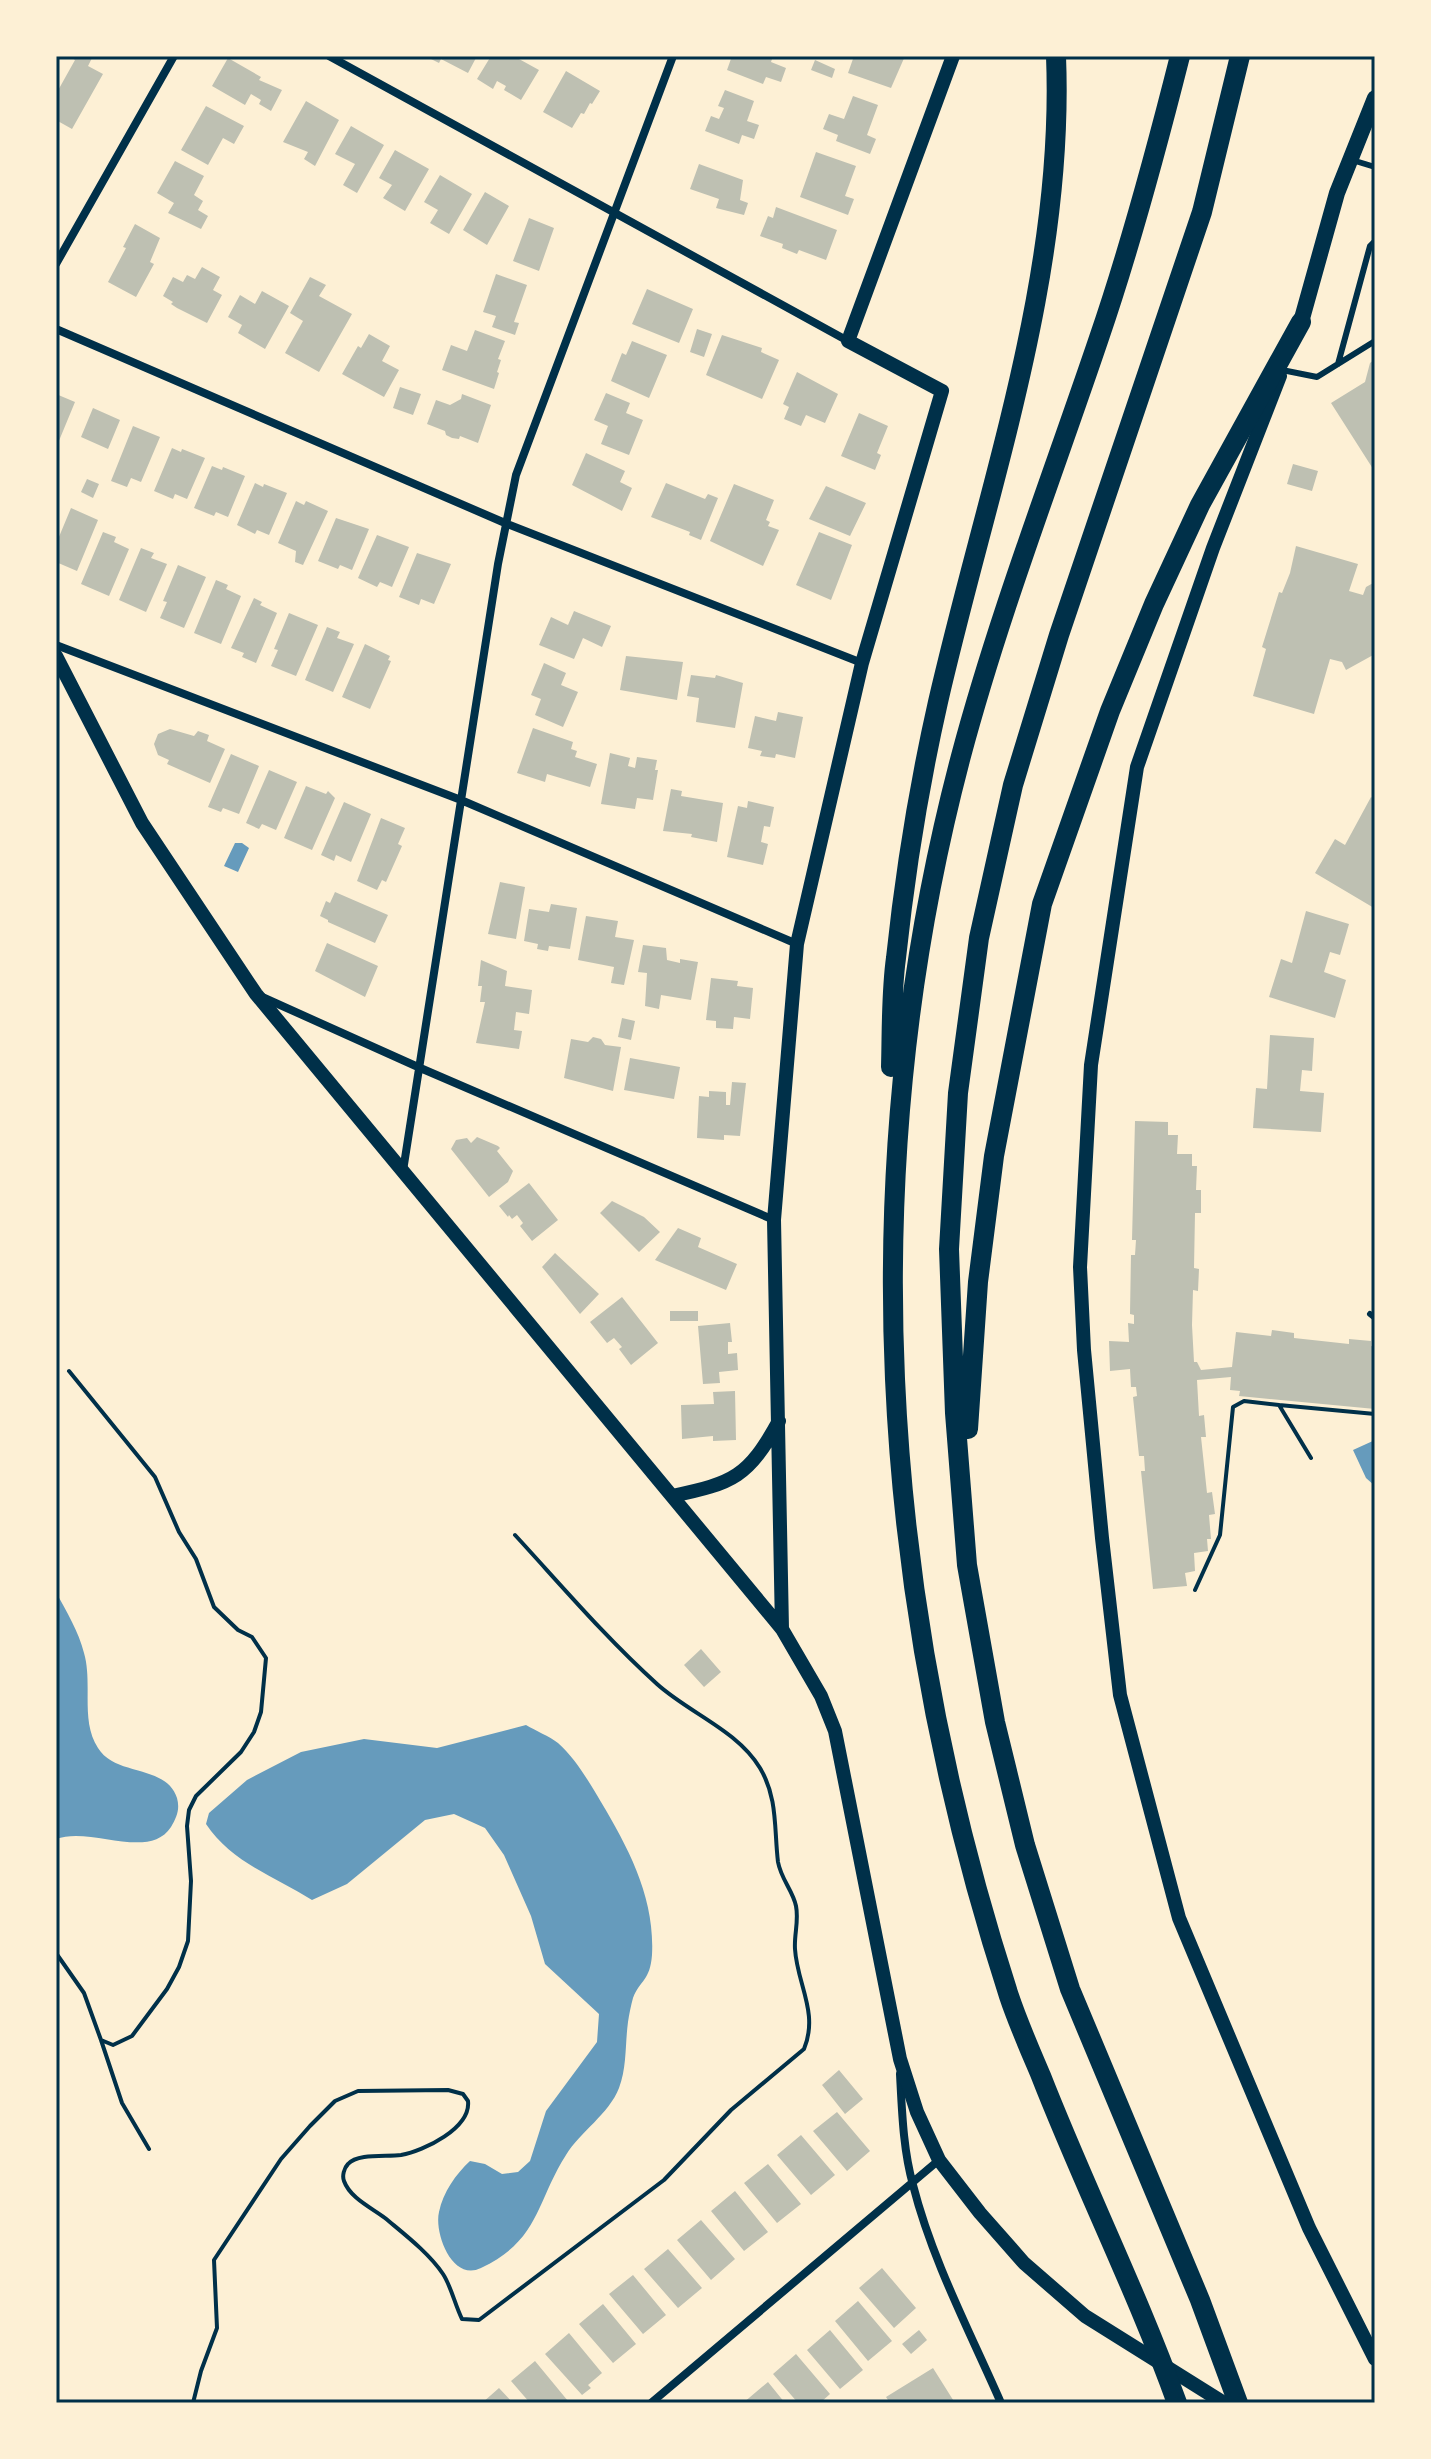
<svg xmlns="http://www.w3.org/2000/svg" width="1431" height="2459" viewBox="0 0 1431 2459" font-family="'Work Sans',sans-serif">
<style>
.water{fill:#669bbc}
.building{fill:#bec0b2}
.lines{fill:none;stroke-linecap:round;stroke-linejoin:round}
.path{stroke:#003049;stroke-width:4}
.service{stroke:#003049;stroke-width:6}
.minor{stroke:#003049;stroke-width:8}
.tertiary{stroke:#003049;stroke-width:14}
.secondary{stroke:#003049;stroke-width:16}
.motorway{stroke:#003049;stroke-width:20}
.neatline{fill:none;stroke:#003049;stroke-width:3}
</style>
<rect width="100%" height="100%" fill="#fdf0d5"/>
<path class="water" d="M235 843H242L249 848 238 872 224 866Z
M1375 1440V1486L1366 1478 1353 1450Z
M56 1592C66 1611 79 1632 84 1653 93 1684 80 1720 98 1748 116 1777 166 1764 177 1798 180 1809 177 1817 171 1827 149 1861 91 1826 56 1839Z
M526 1725C536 1731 549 1736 558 1743 576 1759 589 1782 601 1802 629 1849 655 1898 652 1955 650 1981 640 1980 633 1998 631 2005 629 2015 628 2022 625 2044 627 2067 619 2088 609 2114 580 2132 566 2155 536 2202 540 2240 481 2268 452 2282 434 2233 439 2212 443 2192 456 2174 470 2161L485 2164 502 2174 518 2172 530 2161 546 2111 597 2042 599 2014 545 1964 531 1916 504 1855 485 1828 454 1814 425 1820 347 1884 312 1900C275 1877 231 1862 206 1824L209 1813 247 1780 301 1752 364 1739 437 1748Z"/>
<path class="building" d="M69 56H93L88 66 103 74 72 129 56 120V94L75 60Z
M425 56H477L468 73 441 59 439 63Z
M491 56H520L519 59 539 70 521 100 504 90 506 86 497 81 493 89 477 79Z
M732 56 742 59 743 56H773L771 62 786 68 781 82 766 77 763 84 727 70Z
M854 56H905L891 88 848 73Z
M228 58 261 77 259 80 282 90 271 111 259 104 261 100 251 94 245 105 212 86Z
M815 60 835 69 832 78 811 70Z
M566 71 600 91 592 104 590 103 584 114 581 113 572 128 543 112Z
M725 90 754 101 747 121 759 125 754 139 742 135 739 144 705 131 711 116 719 119 724 108 718 106Z
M853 96 878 105 867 135 876 139 870 154 836 141 838 135 823 129 829 114 844 119Z
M306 101 339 120 315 166 304 159 308 152 283 142Z
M206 106 244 126 234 144 223 138 208 165 181 150Z
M351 126 384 145 357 193 343 185 355 164 335 154Z
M395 150 429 169 405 211 383 198 392 185 379 178Z
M816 152 856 166 845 196 854 199 848 215 800 197Z
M175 161 204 176 194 195 203 201 198 210 208 216 201 229 168 213 174 203 157 193Z
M699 164 743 180 740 200 748 203 744 215 716 208 719 199 690 189Z
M440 175 472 194 449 234 430 223 438 210 424 202Z
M485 192 509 206 487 245 463 230Z
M776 207 837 230 826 260 799 250 797 254 782 248 783 244 760 236 768 216 773 218Z
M529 218 554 228 539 271 513 261Z
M135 224 160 238 150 262 154 264 136 297 108 282 126 248 123 247Z
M202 267 220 277 213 290 222 295 207 323 177 308 171 304 173 302 163 296 173 277 183 282 187 275 195 279Z
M496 274 527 285 514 322 519 323 515 335 492 327 496 316 483 312Z
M310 277 326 285 319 296 352 314 319 372 285 353 303 321 290 313Z
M647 289 693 309 679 343 632 324Z
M262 291 289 306 265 349 238 333 242 325 228 317 240 295 255 304Z
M697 329 712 334 704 357 690 352Z
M475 330 505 341 498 359 501 360 497 372 499 373 494 389 442 370 451 345 467 351Z
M369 334 390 346 382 361 399 370 384 397 342 374 358 346 361 348Z
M722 335 762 348 761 352 779 360 762 399 706 375Z
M632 341 667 355 649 398 611 381 622 353 626 355Z
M1375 359V472L1331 403 1365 382 1370 363Z
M797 372 838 394 825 423 806 415 801 426 784 419 789 407 783 404Z
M400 387 421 394 413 415 393 408Z
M606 393 630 403 626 413 643 420 629 455 601 444 608 426 594 420Z
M56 394 75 402 56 448Z
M462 394 491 405 478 443 460 436 459 439 452 438 446 435 445 431 427 424 436 400 450 405 461 399Z
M93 408 120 420 108 449 81 437Z
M859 413 888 426 877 453 881 455 875 470 841 456Z
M133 426 160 437 141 482 131 478 127 487 111 481Z
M172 448 181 452 182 449 205 458 187 499 175 494 173 499 154 491Z
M586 453 625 471 620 482 632 488 622 511 572 485Z
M1293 464 1318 471 1312 491 1287 484Z
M212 466 222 470 223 467 245 476 228 517 216 512 214 516 194 508Z
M87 479 99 484 93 498 81 492Z
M255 483 263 487 264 484 287 493 269 535 257 530 255 534 237 525Z
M666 483 705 499 708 494 718 498 701 540 689 535 690 532 651 517Z
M734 484 774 500 766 520 770 522 768 526 779 530 763 566 710 541Z
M826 486 866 503 850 536 809 519Z
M296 501 304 505 306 501 328 511 303 565 295 562 296 551 278 543Z
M71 508 98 520 77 571 56 562 59 545 56 544Z
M336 518 369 529 352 570 340 565 338 569 318 561Z
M103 532 116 537 114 542 129 549 109 596 81 584Z
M819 532 852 545 831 600 796 585Z
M377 535 409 547 392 587 380 582 377 587 358 578Z
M1296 546 1358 564 1349 591 1363 595 1366 587 1375 582V654L1346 670 1342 662 1330 659 1314 714 1253 696 1266 649 1262 647 1279 592 1282 593 1290 573Z
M141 548 154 553 151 558 167 564 146 612 119 600Z
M417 553 451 564 434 604 421 599 419 605 399 597Z
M178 565 206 577 184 628 160 618 167 602 163 601Z
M216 580 228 585 226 589 241 596 221 644 194 633Z
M254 598 262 602 260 605 277 613 256 663 242 657 244 653 231 648Z
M574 611 611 626 602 647 583 638 574 659 539 645 551 617 568 625Z
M289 613 318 625 296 676 271 666 278 650 274 649Z
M327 627 340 632 337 638 354 644 333 692 305 680Z
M365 644 390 656 388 660 391 661 370 709 342 697Z
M626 656 683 662 677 700 620 690Z
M544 663 566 673 561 685 578 692 563 727 535 715 541 699 531 695Z
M691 675 715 678 716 675 743 683 735 728 696 722 699 698 687 696Z
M778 712 803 717 795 758 776 754 775 758 760 756 762 751 748 748 755 716 776 721Z
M533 728 573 742 571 749 577 751 575 757 597 764 590 787 547 774 545 782 517 773Z
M170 729 194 736 198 731 209 735 207 741 225 749 210 783 167 764 169 760 158 755 154 744 158 734Z
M610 753 630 758 628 766 635 768 637 757 657 760 655 770H658L653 800 637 798 635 809 601 804Z
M231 754 259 766 239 814 223 808 221 812 208 807Z
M269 770 297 782 276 830 262 824 259 829 246 823Z
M306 786 326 794 328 791 335 798 312 850 284 838Z
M671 789 682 791 681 796 723 803 717 842 691 837 692 834 663 831Z
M1371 797 1375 800 1374 908 1315 873 1335 839 1345 845Z
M748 801 774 807 770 827 764 826 761 842 768 844 763 865 727 857 738 806 747 808Z
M344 802 371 814 351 862 336 855 334 861 321 855Z
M381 818 405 828 398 844 402 846 386 882 382 880 377 890 357 881Z
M500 882 525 887 516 939 488 934Z
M335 892 388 915 375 943 328 922V920L320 916 326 901 330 903Z
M551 904 577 908 570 949 549 946 548 951 537 949 538 944 524 941 529 909 549 912Z
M1306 911 1349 924 1340 955 1330 952 1324 972 1346 980 1335 1018 1269 997 1281 959 1292 963Z
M586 916 618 921 615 937 634 940 624 985 611 983 614 967 578 960Z
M327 943 378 966 365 997 315 971Z
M643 945 666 948 667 960 680 963V959L698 962 691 1000 661 995 659 1009 645 1006 647 973 638 972Z
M481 960 507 971 505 986 532 990 529 1014 516 1012 514 1030 522 1031 519 1049 476 1043 485 1002H480L482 986H478Z
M711 978 738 981 737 986 753 988 750 1019 734 1017 733 1029 716 1028V1021L706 1020Z
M622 1018 635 1021 631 1040 618 1037Z
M1270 1035 1314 1038 1312 1071 1302 1070 1300 1091 1324 1093 1321 1132 1253 1128 1256 1088 1267 1089Z
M593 1037 601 1039 605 1045 621 1047 613 1091 564 1078 571 1039 588 1042Z
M630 1058 680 1067 674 1099 624 1090Z
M732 1082 746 1083 740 1136 724 1135V1140L697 1138 699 1096 709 1097V1091L726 1092V1105H730Z
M1135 1121 1168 1122V1135H1178L1177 1154H1192V1166H1197L1196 1190H1201V1213H1195L1194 1268 1199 1269 1198 1291 1193 1290 1192 1325 1194 1362H1197L1201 1370 1232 1367 1236 1332 1271 1336 1272 1330 1294 1333V1338L1349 1344V1339L1371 1341V1346L1375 1347V1409L1239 1396 1240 1391 1230 1390 1231 1377 1197 1380 1199 1416 1204 1415 1206 1437H1201L1207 1493 1212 1492 1215 1514 1209 1515 1211 1539H1207L1208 1551 1194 1553 1195 1571 1185 1573 1187 1586 1153 1589 1141 1471H1145L1144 1456H1139L1133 1397 1137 1396 1136 1387H1131L1130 1369 1110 1371 1109 1341 1129 1342 1128 1323 1134 1324V1315L1130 1314 1131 1255H1135L1136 1240H1132Z
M477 1137 498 1146 500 1148 497 1151 513 1171 508 1182 489 1197 451 1149 456 1140 467 1138 471 1143Z
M529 1183 558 1220 532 1241 520 1226 523 1223 517 1215 512 1219 509 1215 508 1217 499 1206Z
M612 1201 644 1217 660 1232 639 1252 600 1213Z
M678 1228 701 1238 698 1247 737 1264 726 1290 655 1260Z
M555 1253 599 1294 580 1314 542 1267Z
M622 1297 658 1343 631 1365 619 1349 622 1347 614 1338 607 1343 590 1322Z
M670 1311H698V1321H670Z
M730 1323 732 1342H728V1354L737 1353 738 1370 719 1372 720 1383 703 1384 698 1326Z
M735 1391 736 1440 713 1441V1436L682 1439 681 1405 714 1404 713 1392Z
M701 1649 721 1672 704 1687 684 1665Z
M839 2070 863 2099 845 2114 822 2085Z
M837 2112 870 2151 847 2171 813 2131Z
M801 2135 835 2175 811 2195 777 2155Z
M768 2164 801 2204 777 2223 744 2183Z
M735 2191 768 2232 744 2251 711 2211Z
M701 2220 735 2259 711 2280 677 2240Z
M668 2249 702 2288 678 2308 644 2269Z
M882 2268 916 2308 894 2328 859 2288Z
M633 2275 666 2315 643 2334 609 2294Z
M858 2301 892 2341 868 2361 835 2321Z
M603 2304 636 2344 613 2363 579 2324Z
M830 2330 863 2370 840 2389 807 2350Z
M919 2330 927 2340 911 2354 902 2344Z
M569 2333 602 2373 588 2385 591 2388 582 2395 545 2354Z
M796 2354 830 2394 820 2403H798L773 2374Z
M535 2361 568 2401 566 2403H530L511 2381Z
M933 2368 955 2403H890L886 2397Z
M768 2382 785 2403H743Z
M499 2388 513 2403H482Z"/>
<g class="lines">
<path class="path" d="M1279 1405 1375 1414
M1195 1590 1220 1535 1233 1407 1244 1401 1279 1405 1311 1458
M56 1953 84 1993 101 2040 113 2045 132 2036 167 1989 179 1967 188 1941 191 1881 187 1826 189 1810 196 1796 241 1752 254 1732 261 1712 266 1658 252 1637 238 1630 214 1607 196 1559 179 1532 155 1477 69 1371
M101 2040 122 2103 149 2149
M193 2403 201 2371 217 2328 214 2260 281 2159 310 2126 335 2101 358 2091 448 2090 463 2094 468 2101C471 2128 424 2151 401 2155 386 2157 358 2153 348 2164 344 2168 342 2176 344 2181 350 2198 372 2208 385 2218 404 2234 429 2253 443 2274 451 2286 455 2305 462 2319L479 2320 664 2180 731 2110 804 2049C819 2013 797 1984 795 1949 794 1934 799 1921 796 1906 793 1891 781 1879 778 1862 774 1829 778 1798 760 1768 737 1730 689 1713 657 1684 606 1638 561 1585 515 1535"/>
<path class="service" d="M1352 160 1375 167
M1338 364 1370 246 1375 241
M1282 370 1317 377 1375 341
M1370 1314 1375 1318"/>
<path class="minor" d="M329 56 848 341
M56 264 174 56
M56 329 505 523 862 663
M56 645 461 800 797 944
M260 996 418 1067 774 1220
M403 1171 498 564 516 475 673 56
M900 2074C902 2111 903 2149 913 2185 932 2260 970 2332 1001 2403
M651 2403 939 2160"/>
<path class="tertiary" d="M1280 376 1213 548 1137 767 1091 1065 1080 1267 1084 1350 1102 1538 1120 1695 1179 1918 1309 2228 1375 2359
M56 656 142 823 256 994 782 1629 821 1696 835 1731 900 2059 917 2112 939 2160 980 2213 1024 2263 1085 2316 1224 2403
M672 1496C734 1483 748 1477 779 1421
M782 1629 774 1220 797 944 862 663 942 391 848 341 953 56"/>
<path class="secondary" d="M1301 322 1337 193 1375 98"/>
<path class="motorway" d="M891 1067C892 1031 891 994 896 958 905 873 919 786 938 702 987 488 1065 278 1056 56
M968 1429 978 1282 994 1156 1042 904 1110 711 1154 604 1200 505 1301 322
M1177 2403C1137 2292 1084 2186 1041 2076 1030 2050 1018 2023 1009 1996 878 1592 852 1168 961 756 999 614 1052 477 1099 338 1131 245 1156 151 1180 56
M1238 2403 1200 2300 1070 1989 1025 1845 995 1722 967 1565 955 1413 949 1249 958 1093 979 938 1013 785 1059 635 1202 212 1240 56"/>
</g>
<rect width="1431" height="2459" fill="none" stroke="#fdf0d5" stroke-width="116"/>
<rect x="58" y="58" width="1315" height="2343" class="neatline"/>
</svg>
